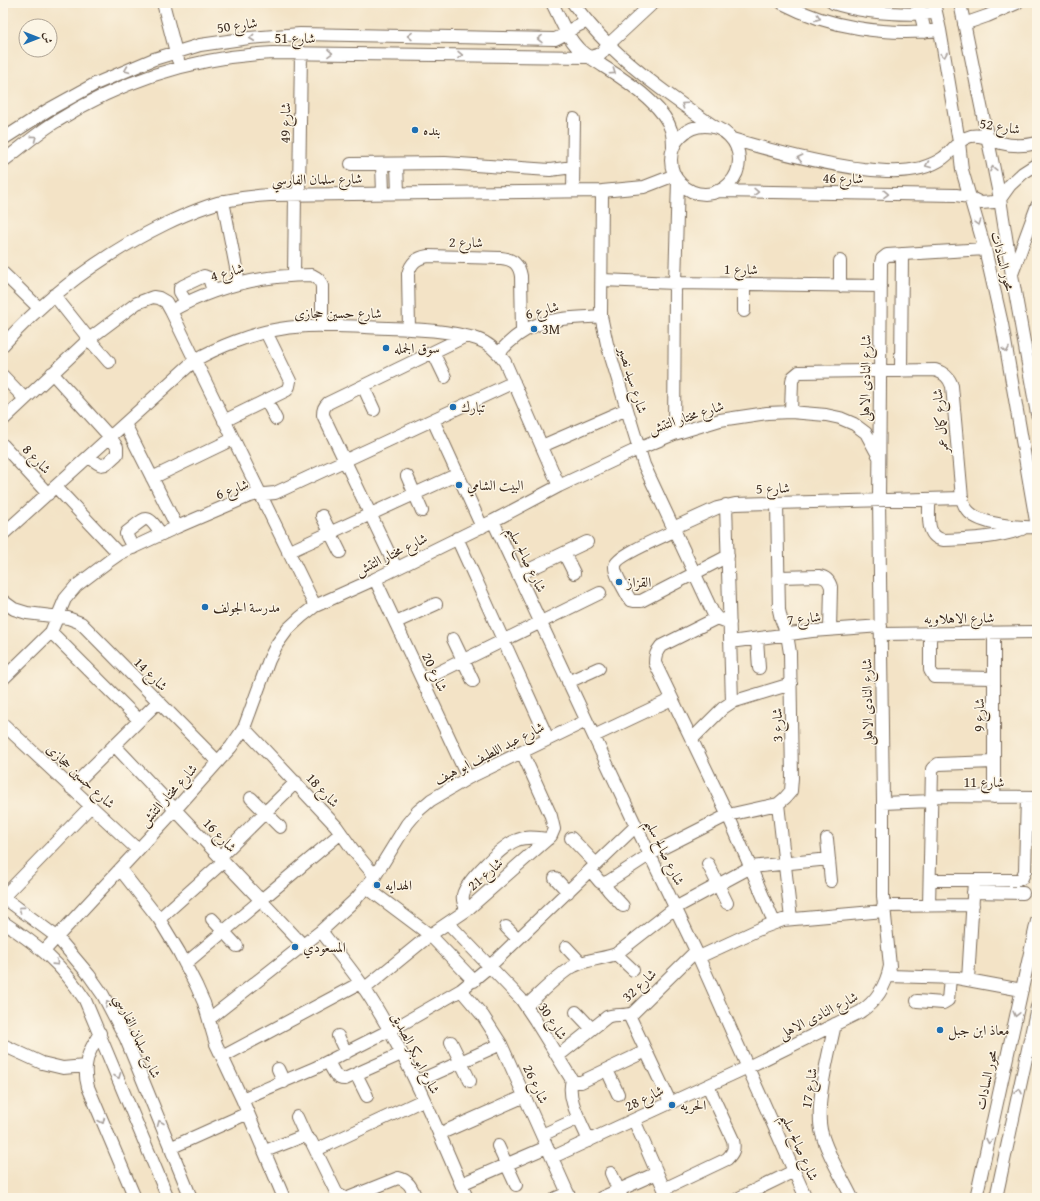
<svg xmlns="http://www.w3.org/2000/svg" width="1040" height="1201" viewBox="0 0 1040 1201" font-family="'Gentium Book Plus',Amiri,serif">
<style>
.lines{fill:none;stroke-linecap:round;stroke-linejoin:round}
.minor-casing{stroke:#7b6b59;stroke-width:14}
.minor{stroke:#fff;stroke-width:12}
.oneway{stroke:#a79f9a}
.poi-dot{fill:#1f6fb2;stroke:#fcf5e5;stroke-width:1.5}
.labels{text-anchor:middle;stroke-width:3;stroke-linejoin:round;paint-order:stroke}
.street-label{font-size:14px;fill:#3b2a1e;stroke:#fcf5e5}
.poi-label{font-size:14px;fill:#3b2a1e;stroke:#fcf5e5;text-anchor:start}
</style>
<rect width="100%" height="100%" fill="#fcf5e5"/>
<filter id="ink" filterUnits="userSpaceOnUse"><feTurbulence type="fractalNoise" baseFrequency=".025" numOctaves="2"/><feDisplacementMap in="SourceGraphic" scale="8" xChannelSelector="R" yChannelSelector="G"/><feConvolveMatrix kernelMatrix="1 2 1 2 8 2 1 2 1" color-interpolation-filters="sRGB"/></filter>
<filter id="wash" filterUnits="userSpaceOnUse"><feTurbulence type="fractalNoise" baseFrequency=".012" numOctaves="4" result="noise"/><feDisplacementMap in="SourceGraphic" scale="16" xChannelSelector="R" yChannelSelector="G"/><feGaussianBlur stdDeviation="0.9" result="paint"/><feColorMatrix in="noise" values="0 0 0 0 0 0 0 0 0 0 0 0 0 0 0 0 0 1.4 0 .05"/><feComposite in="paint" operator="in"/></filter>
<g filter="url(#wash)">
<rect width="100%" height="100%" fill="#f3e3c6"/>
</g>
<g filter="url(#ink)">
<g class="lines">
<defs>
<path id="minor" d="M163 3 178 60
M552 3C560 18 566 36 578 48 585 56 595 60 603 66 624 79 664 105 671 130 673 136 673 142 673 148
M573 3C584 18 596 32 609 45 641 76 678 102 715 127
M782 3C830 28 886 36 940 30
M833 3C867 14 901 15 936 13
M918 3 925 32
M934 3 940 30 959 142 962 170 985 249 1002 324 1037 527
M960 3 1000 199 1012 275 1037 414
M964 24 987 16 1017 3
M671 160a34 34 0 1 1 68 0a34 34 0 1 1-68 0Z
M3 139 48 110 95 84 154 59 200 45 249 38 300 34 555 39C567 35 574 24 588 22
M732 139C776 152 818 163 863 169 882 171 901 173 921 168 928 166 936 163 943 158 953 151 958 139 971 136 983 134 991 140 1001 143 1012 146 1025 146 1037 143
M3 161C21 148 38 132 57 121 122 80 196 57 273 53L590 57 601 54 608 45 653 3
M351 164 445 163 550 170 573 167
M382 164 383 193
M397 164 398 193
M573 191 574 119
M602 191 601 316 607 344 644 465 713 613 717 618 730 623
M717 191 956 195 969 197 981 203 994 202 1000 199 1010 185 1023 173 1037 164
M299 194 301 52
M223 201 239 283
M840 261V286
M3 273 39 308
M1012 274 1037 206
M294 275 295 194
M602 280 675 283 881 286
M744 284V311
M54 295 89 339 109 362
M186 302 180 292V288L183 286 204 276 209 278 213 291
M171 311C215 286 263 275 312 275 318 278 320 280 322 286V326
M409 329 408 274C411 263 416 258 428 256L501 258C513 259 519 264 521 276L522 331
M3 345C49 294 104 254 165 224 184 215 204 206 225 201 239 198 254 196 270 195L602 191 644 187 675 175
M433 352 445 377
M499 353C531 316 556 320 601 316
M901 371 902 254
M52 373 110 437 117 447V454C104 466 103 470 89 456
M3 376 25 399
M363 386 374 410
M266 400 276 419
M791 412 792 381 793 377 799 372 935 370C944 373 949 377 952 386L962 498C963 503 965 508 969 512 982 525 1020 528 1037 527
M3 420 89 339 137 303 153 297 159 298 166 302 171 311 315 606
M433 420 482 527
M224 421 287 390 289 386 290 381 266 332
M125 424 177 527
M674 434 675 283 678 181
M3 445 48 494
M542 446 627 409
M407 476 422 511
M152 478 233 439
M56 487 119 554
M929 499C930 514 924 537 944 540 970 539 997 538 1022 529
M726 505 732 702
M322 516 340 552
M493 521 636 826 696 951 806 1198
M673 528 717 508 735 504 962 498
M674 531C664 536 616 556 615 566 614 574 626 592 630 600L634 601H641L728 556
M3 534 195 360C218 347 253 333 280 329 308 324 337 326 365 327 402 329 442 328 477 339 489 343 498 352 505 362L559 486
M457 538 548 739
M133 548 126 534 127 532C147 517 146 512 161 534
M288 552 458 474
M564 553 574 573
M396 568 323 415C323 409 324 407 328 403L466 336
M518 575 587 542
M779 577 819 576C826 577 829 580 831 587L830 630
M375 579 468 778
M3 601 14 609 27 613 68 618 81 623 218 762
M717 618 661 646C656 652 655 656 655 663L728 815 774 922
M396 622 436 604
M51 632 139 720
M994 633V797
M881 634 1037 632
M930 634V670L934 677 994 678
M453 639 473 681
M757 639 759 668
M730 642 812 631 881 626
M3 679 51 632 65 599 76 586 109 561 119 554 177 527 247 497 254 495 275 493 514 382
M423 680 600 593
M568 682 599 668
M3 724 138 850
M244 728 336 826 353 850 375 876
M594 736 672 699
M692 739 723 708 732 702 791 684
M114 745 303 945
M71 788 158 702
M932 796 1037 797
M251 798 280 827
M883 803 931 801
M778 804 791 919
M571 838 596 864
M827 839 831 881
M220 857 296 782
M708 864 727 903
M120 869 159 919 179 952 196 985 204 1003 216 1044 242 1099 284 1198
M590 870 600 882 606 883 649 855 728 815 778 804 785 798 791 791 792 778 790 653 787 634 781 619 779 610 777 503
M555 878 568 892
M930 880H1018L1022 878 1025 871 1027 797
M603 883 609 891 623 906
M366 887 430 935 474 981
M973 892 1023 893
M3 897 57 937 89 975 103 995 126 1039 191 1198
M3 897 91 806
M929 905 932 769 934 767 938 764 994 762
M883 906 973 905
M467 910C464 905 462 900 463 895 466 881 503 845 517 840 527 836 537 838 548 839
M159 919 224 861
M212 919 237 946
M3 922C39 946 61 963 85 1000L168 1198
M448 923 521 999 535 1020 572 1080 576 1082H581L646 1051
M506 927 518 939
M321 931C334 948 348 965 360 982 404 1047 436 1126 467 1198
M566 947 581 963
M44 951 175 810 231 747 244 728 269 660 277 644 288 629 301 617 315 606 375 579 493 521 559 486 638 449 674 434 720 420 767 413 791 412 826 415 840 418 854 424 866 433 879 457
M616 954 633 970
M699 957 764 927 783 920 884 911
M185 964 341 833
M888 976 957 978 1022 990
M968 980 974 880
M364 989 430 935 467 910 551 836 554 829 551 816 522 752
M461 990 483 1016 501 1044 570 1198
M917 1001 943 1003 948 1000 950 978
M526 1006C539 995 559 973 574 966 587 959 603 959 616 954L675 908 751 867 829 859
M576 1012 592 1029
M629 1015 670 1102
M209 1019 321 931 356 899 375 876 407 824 418 811 431 800 468 778 586 721
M835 1024C829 1053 814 1107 822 1134 828 1156 842 1177 852 1198
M100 1033C88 1052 82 1065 88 1087L135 1198
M338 1036 346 1053
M451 1042 470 1081
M3 1045 42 1063 63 1068 85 1066
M558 1056 607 1017C616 1013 624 1017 633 1013L696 951
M222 1057 360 983
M328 1062C333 1069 335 1080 345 1079L401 1054
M278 1069 284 1082
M607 1070 618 1094
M356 1074 367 1096
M572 1080C566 1099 582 1123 589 1141
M416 1082 501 1044
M242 1099 315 1068 402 1024 461 990 490 966 636 826
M297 1117 306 1137
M634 1120 668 1198
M439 1134 525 1096
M542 1135 579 1118
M498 1146 516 1185
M170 1148 248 1113
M316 1150 423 1100
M265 1151 301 1137H306L311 1141 337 1194 345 1198
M553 1157 748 1067 860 1012C877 1001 886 986 890 966L883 896V803L879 500 881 263 882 259 887 255 985 249
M611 1173 622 1198
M461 1184 547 1147
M664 1189 727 1159C733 1153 735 1149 733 1140L708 1086
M348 1198 398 1178C409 1180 412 1189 416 1198
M556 1198 568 1193
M601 1198 657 1173
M739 1198 794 1171
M976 1198 1037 921
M996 1198 1037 1007"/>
</defs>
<use href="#minor" class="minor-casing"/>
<use href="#minor" class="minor"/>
</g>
<defs><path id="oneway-chevron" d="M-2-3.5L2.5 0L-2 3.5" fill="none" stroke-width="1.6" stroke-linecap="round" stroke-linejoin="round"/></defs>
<g class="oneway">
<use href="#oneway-chevron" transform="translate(818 18) rotate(20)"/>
<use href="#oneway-chevron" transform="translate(410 36) rotate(-179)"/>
<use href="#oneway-chevron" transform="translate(252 38) rotate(174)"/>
<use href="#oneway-chevron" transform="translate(540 39) rotate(-179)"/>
<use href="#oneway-chevron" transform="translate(330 53) rotate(1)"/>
<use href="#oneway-chevron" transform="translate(460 55) rotate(1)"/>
<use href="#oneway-chevron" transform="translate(944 55) rotate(80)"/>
<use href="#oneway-chevron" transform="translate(127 70) rotate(157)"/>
<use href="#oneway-chevron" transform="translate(613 72) rotate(34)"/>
<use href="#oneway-chevron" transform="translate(684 105) rotate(-145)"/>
<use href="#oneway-chevron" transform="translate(34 138) rotate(-37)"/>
<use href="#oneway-chevron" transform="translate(800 158) rotate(-167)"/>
<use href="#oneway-chevron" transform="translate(928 165) rotate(158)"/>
<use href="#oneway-chevron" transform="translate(993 169) rotate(-102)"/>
<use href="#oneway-chevron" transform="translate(756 192) rotate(1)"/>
<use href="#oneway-chevron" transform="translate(886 194) rotate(1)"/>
<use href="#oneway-chevron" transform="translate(978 223) rotate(73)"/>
<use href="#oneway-chevron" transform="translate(1006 350) rotate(80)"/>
<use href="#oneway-chevron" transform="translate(21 909) rotate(-144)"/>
<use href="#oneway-chevron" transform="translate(56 963) rotate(44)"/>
<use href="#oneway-chevron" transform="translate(108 1004) rotate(-120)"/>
<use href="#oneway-chevron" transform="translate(1016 1014) rotate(103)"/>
<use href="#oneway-chevron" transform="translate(118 1076) rotate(68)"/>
<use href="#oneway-chevron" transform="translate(1019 1091) rotate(-78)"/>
<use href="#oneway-chevron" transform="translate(102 1121) rotate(67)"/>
<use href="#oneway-chevron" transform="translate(160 1123) rotate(-112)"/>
<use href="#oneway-chevron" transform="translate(989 1141) rotate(102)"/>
</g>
</g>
<g class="poi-dot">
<circle cx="415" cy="130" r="4"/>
<circle cx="534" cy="329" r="4"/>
<circle cx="386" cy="348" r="4"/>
<circle cx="453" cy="407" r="4"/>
<circle cx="459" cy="485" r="4"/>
<circle cx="619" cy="582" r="4"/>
<circle cx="205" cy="607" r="4"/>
<circle cx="377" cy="885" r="4"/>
<circle cx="295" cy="947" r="4"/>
<circle cx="940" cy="1030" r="4"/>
<circle cx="672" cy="1105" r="4"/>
</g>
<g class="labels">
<g class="street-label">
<text transform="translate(237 25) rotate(-8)" y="5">شارع 50</text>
<text x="295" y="43">شارع 51</text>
<text transform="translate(285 123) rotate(-89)" y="5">شارع 49</text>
<text transform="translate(1000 126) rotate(9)" y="5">شارع 52</text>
<text transform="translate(843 178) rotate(1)" y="5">شارع 46</text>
<text transform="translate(317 179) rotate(-1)" y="5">شارع سلمان الفارسي</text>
<text transform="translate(466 242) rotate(1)" y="5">شارع 2</text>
<text transform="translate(1003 261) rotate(76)" y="5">محور السادات</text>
<text transform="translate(741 269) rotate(1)" y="5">شارع 1</text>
<text transform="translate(227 272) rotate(-16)" y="5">شارع 4</text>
<text transform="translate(542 310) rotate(-15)" y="5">شارع 6</text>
<text x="338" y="318">شارع حسين حجازى</text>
<text transform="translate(865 378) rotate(-89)" y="5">شارع النادى الاهلى</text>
<text transform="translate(633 380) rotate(73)" y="5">شارع سيد نصير</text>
<text transform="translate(686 417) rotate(-18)" y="5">شارع مختار التتش</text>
<text transform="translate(940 421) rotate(-96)" y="5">شارع كمال عمر</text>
<text transform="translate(37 459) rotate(47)" y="5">شارع 8</text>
<text transform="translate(773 488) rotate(-2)" y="5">شارع 5</text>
<text transform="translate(232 489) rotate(-20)" y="5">شارع 6</text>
<text transform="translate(391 554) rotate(-26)" y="5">شارع مختار التتش</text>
<text transform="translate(527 559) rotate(64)" y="5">شارع صالح سليم</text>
<text transform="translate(804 618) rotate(-6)" y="5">شارع 7</text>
<text transform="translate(959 618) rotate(-1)" y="5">شارع الاهلاويه</text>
<text transform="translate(435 672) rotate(65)" y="5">شارع 20</text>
<text transform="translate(151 674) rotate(45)" y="5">شارع 14</text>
<text transform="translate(867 702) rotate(-91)" y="5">شارع النادى الاهلى</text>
<text transform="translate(979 715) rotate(-90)" y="5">شارع 9</text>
<text transform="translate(777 725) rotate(-91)" y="5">شارع 3</text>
<text transform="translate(489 753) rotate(-27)" y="5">شارع عبد اللطيف ابو هيف</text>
<text transform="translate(81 776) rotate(43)" y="5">شارع حسين حجازى</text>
<text x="984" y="787">شارع 11</text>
<text transform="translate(323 790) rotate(47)" y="5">شارع 18</text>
<text transform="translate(168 795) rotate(-48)" y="5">شارع مختار التتش</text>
<text transform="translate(220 835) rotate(46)" y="5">شارع 16</text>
<text transform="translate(665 852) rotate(64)" y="5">شارع صالح سليم</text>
<text transform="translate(485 874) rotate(-41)" y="5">شارع 21</text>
<text transform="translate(639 985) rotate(-43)" y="5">شارع 32</text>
<text transform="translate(818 1015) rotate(-27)" y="5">شارع النادى الاهلى</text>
<text transform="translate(553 1021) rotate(57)" y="5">شارع 30</text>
<text transform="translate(138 1036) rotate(65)" y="5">شارع سلمان الفارسي</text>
<text transform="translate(416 1053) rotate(63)" y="5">شارع ابو بكر الصديق</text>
<text transform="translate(986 1080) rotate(-78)" y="5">محور السادات</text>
<text transform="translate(536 1084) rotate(65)" y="5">شارع 26</text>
<text transform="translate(809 1088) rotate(-81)" y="5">شارع 17</text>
<text transform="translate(644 1098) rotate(-26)" y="5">شارع 28</text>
<text transform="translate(800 1147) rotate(66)" y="5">شارع صالح سليم</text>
</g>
<g class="poi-label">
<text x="423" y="135">بنده</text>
<text x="542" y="334">3M</text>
<text x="394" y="353">سوق الجمله</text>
<text x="461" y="412">تبارك</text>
<text x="467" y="490">البيت الشامي</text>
<text x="627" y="587">القزاز</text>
<text x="213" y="612">مدرسة الجولف</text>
<text x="385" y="890">الهدايه</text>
<text x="303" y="952">المسعودي</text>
<text x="948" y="1035">معاذ ابن جبل</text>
<text x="680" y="1110">الحريه</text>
</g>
</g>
<rect width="1040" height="1201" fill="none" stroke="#fcf5e5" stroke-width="16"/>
<g transform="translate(38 38) rotate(90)"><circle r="19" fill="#fcf5e5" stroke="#afa495"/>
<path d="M0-3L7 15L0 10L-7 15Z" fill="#1f6fb2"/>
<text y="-6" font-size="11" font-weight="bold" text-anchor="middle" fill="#3b2a1e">ش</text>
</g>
</svg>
